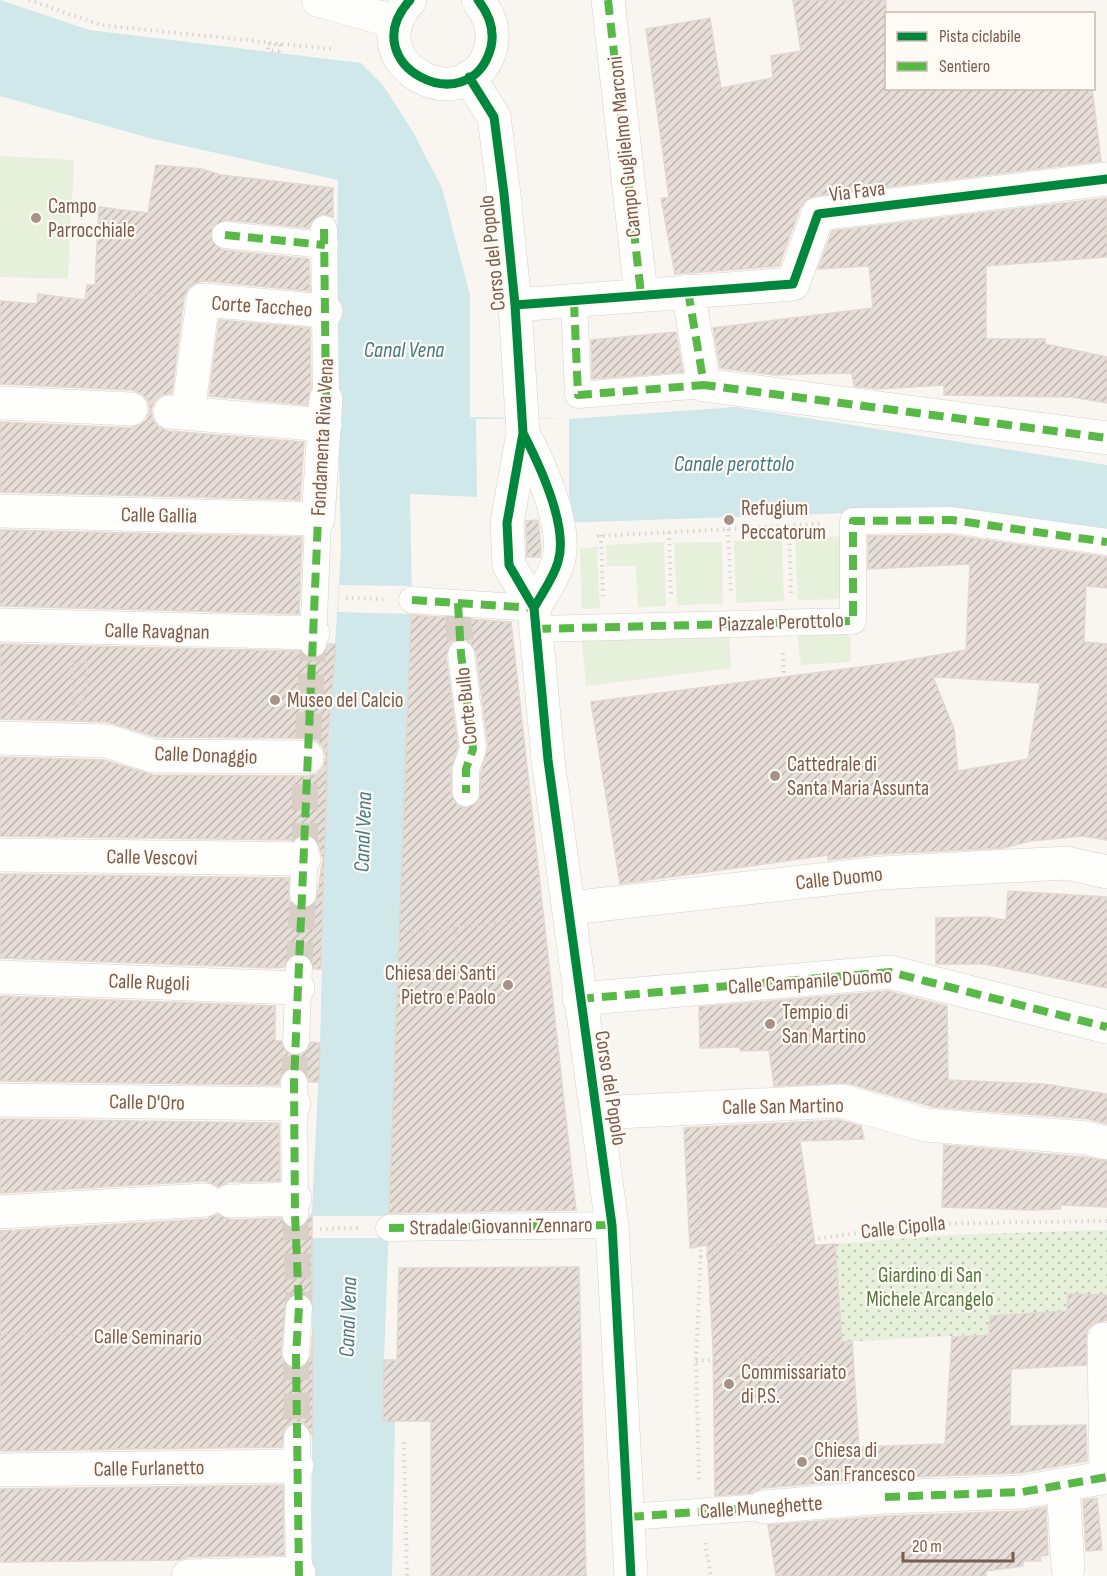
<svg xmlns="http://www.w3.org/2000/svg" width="1107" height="1576" viewBox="0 0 1107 1576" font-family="'Sofia Sans Condensed',sans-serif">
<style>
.grass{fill:#e7f0db}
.park{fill:url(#park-dots)}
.water{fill:#d0e8ea}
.pier{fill:#f9f5f0}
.building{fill:url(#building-hatch);stroke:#e2d8d2;stroke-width:1.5;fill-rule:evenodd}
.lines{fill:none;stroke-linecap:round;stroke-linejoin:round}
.pedestrian-tunnel{stroke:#d9cfc7;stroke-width:26;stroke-dasharray:26 13;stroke-linecap:butt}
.pedestrian-casing{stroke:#d7d1cb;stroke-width:27}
.minor-casing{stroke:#d7d1cb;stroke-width:34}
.tertiary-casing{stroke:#d7d1cb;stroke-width:34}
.path{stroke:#dcd5d0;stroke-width:4;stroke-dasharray:1.5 4.5;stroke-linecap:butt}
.pedestrian{stroke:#fefefd;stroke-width:26}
.minor{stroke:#fefefd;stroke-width:33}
.tertiary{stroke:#fefefd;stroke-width:33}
.quiet{stroke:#58b947;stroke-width:8;stroke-dasharray:15 8;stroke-linecap:butt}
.cycleway-casing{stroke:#fffaf3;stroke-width:13}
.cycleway{stroke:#00873e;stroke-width:9}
.poi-dot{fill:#a69286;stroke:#fffaf3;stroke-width:2}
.labels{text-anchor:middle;stroke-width:4.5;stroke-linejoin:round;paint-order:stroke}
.street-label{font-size:21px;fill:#7a5c4d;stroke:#fffaf3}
.poi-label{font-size:21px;fill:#7a5c4d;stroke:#fffaf3;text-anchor:start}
.park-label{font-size:21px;fill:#537a41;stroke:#fffaf3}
.water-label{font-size:22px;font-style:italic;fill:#437c86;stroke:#fffaf3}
</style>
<defs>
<pattern id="park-dots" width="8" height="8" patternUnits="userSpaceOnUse" patternTransform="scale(1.5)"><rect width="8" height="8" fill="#e7f0db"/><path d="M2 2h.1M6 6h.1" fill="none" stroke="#c0c6b4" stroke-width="1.8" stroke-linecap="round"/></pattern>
<pattern id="building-hatch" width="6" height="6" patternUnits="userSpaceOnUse" patternTransform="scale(1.5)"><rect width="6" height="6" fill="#e6ded7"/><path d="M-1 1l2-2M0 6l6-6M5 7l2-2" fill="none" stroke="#bfb7b1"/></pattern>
</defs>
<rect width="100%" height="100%" fill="#f9f5f0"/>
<path class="grass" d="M0 156 74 160 68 279 0 277Z
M846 536 848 599 798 600 795 539Z
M782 539 784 601 736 603 734 541Z
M664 542 666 606 638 607 636 566H607L606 545Z
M722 542 723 604 677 605 674 543Z
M597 547 600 608 582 609 580 548Z
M839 630 851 638 850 662 801 665 797 632Z
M729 636 731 668 586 686 582 641Z"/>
<path class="park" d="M1107 1230V1295L1068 1294 1067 1311 991 1316 989 1334 842 1342 835 1244 946 1235Z"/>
<path class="water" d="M0 0 89 30 361 63 383 85 413 132 442 188 470 295V417L569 419 736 407 1107 465V528L939 510 474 526 477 497 410 494 412 600 384 1360 383 1420 395 1421 392 1576H312V1214L320 1043 327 775 341 549 336 322 338 180 153 139 0 96Z"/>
<path class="pier" d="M476 419H569V496L575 524 474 526 477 497Z
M339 585 411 586V614L338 612Z
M312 1216H389V1238H312Z"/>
<path class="building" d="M793 0H886V88H1092L1101 161 815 196 806 200 800 208 779 266 675 274 661 198H669L646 29 710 18 721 88 773 78 771 56 801 51Z
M156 165 202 169 221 175 333 188V217L324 214 317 216 309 228 226 220 213 226 211 241 223 250 309 259 310 291 205 281 195 283 188 289 184 298 172 393 162 395 155 401 151 410 153 420 159 427 168 431 304 442 300 500 0 492V422L130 428 140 425 147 419 150 409 148 401 142 394 132 390 0 384V301L37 304 38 294 85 300 87 285H95L99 207 148 213Z
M1106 198 1107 257 986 266V339H1045V344L1107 357V403L1072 397 944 395V385L879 389 854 386 852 373 774 375 720 368 713 328 873 308 869 266 818 269 832 231Z
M219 320 310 328 311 388 307 405 209 396Z
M676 332 683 372 592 379 591 340Z
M538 520 541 547 540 557H527L526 521Z
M0 530 302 537 299 614 0 606Z
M951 535 1107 557V588L1086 586 1084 642 1107 644V840L1083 836 1030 841 1004 848 880 854 828 860V855L620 884 591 702 898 662 966 650 970 564 868 569V536ZM933 677 1040 683 1028 759 958 771 954 729Z
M411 615 511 622 576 1210 389 1213ZM460 639 467 640 476 652 488 747 481 772 479 800 467 808 458 806 451 793V769L458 747 446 655 452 642Z
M0 644 300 651 313 659 325 652 328 644H336L328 740 321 969H314L307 956 299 953 287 960 284 967 274 968 0 958V874L289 878V900L294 906 303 909 316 902 323 859 318 842 306 834 293 840 0 836V757L104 760 153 775 307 776 316 774 323 767 326 757 323 747 317 741 307 738 156 737 108 722 0 719Z
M1008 891 1107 897V988L984 964H936V918L985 917 1006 920Z
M888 991 947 1006 948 1080 1044 1084 1107 1094V1124L1089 1119 934 1107 846 1083 774 1086 769 1050 741 1051 739 1047 700 1048 699 1007Z
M0 996 275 1006V1041H281L288 1053 302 1054 311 1042 320 1043 319 1082H309L307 1074 294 1067 281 1074 279 1085 0 1081Z
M0 1119 279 1123 280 1181 229 1182 218 1187 205 1181 0 1193Z
M839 1120 861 1126 864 1139 800 1141 815 1245 835 1244 842 1342 852 1341 859 1447 945 1444 952 1337 989 1335 990 1316 1067 1311 1068 1294 1107 1295V1320L1095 1323 1087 1330 1086 1365 1011 1369 1010 1426 1086 1425 1087 1461 1020 1473 883 1478 762 1488 752 1493 715 1496 713 1346 707 1245 690 1248 684 1128Z
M944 1145 1084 1157 1107 1161V1207L1061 1205 1060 1209 1031 1210 942 1207Z
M218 1214 231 1220 281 1218 287 1227 296 1229 303 1227 312 1214V1301L307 1295 299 1293 286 1300 281 1353 283 1361 288 1367H303L311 1356 313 1330V1437L305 1424 296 1422 284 1430 282 1447 0 1451V1231L207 1219Z
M579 1267 586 1576H431V1421H383L384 1360H397L399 1268Z
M283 1485 284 1555 188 1557 178 1560 0 1562V1489Z
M1097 1498 1102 1550 1086 1551 1083 1500Z
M1046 1507 1048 1555 1040 1556 1041 1561H1023V1566L986 1571V1576H776L768 1525 886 1516 1023 1511Z"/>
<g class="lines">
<path class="pedestrian-tunnel" d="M458 614 461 654
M308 739 313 644
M305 849V774
M299 968 303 894
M294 1082 296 1041
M295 1214 299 1308
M296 1354 297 1437"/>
<defs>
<path id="pedestrian" d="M324 229 326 399
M225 235 325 245
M574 302 578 395 704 385
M412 600 534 608
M536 629 853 621V521L952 520 1107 542
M313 644 318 519
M461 654 473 749 466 769V793
M303 894 305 849
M296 1041 299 968
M294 1082 295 1214
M389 1228 612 1225
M296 1354 299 1308
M297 1437 299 1576
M629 1517 764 1507"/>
<path id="minor" d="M318 0 396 22
M608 0 641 294
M688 291 704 385 1107 438
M515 305 793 284 818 214 1107 179
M0 403 131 409
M170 412 325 425
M188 413 203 300 326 311
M0 511 318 519 326 399
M0 625 313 633
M0 738 107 741 153 756 307 757
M0 855 304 859
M570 908 881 873 1066 863 1107 872
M0 977 298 988
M579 999 890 972 1107 1027
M0 1100 294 1104
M598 1113 841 1101 926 1125 1087 1138 1107 1143
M230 1201 295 1199
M0 1212 206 1200
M0 1470 297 1466
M1106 1478 1104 1339H1107
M1063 1485 1068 1568
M764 1507 885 1497 1022 1492 1107 1477
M188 1576 299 1573"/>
<path id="tertiary" d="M410 0C351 65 471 125 491 47 495 29 489 14 478 0
M469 77 494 117 504 194 515 305 523 433 507 523 509 565 534 608 548 760 612 1225 631 1576
M523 433C539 464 569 527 558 562 553 579 542 593 534 608"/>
</defs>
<use href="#pedestrian" class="pedestrian-casing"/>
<use href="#minor" class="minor-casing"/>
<use href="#tertiary" class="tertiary-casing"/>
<path class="path" d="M29 0 101 25 332 49
M268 44 280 45 279 51 268 50Z
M129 292 170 296
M728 529 731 594
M669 532 671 595
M601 535 603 596
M597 536 789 526
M791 593 789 526 822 523
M346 598 383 599
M783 653 784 676
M86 662 87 696H83L82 704H74L72 663Z
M455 927 460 1017
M405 932 536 919
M698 1142 701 1246 696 1361 699 1482
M320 1229 358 1228
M700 1257 914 1224 1107 1221
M0 1333 266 1340
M696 1361 822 1354
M404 1442 407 1576
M705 1543 711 1576"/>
<use href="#pedestrian" class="pedestrian"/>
<use href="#minor" class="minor"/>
<use href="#tertiary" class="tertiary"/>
<path class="quiet" d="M608 0 641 294
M324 229 326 399
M225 235 325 245
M688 291 704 385 1107 438
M574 302 578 395 704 385
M412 600 534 608
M458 603 461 654 473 749 466 769V793
M536 629 853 621V521L952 520 1107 542
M579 999 890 972 1107 1027
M389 1228 612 1225
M885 1497 1022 1492 1107 1477
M629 1517 764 1507
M299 1576 296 1354 299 1308 295 1214 294 1082 318 519"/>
<defs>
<path id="cycleway" d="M410 0C351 65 471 125 491 47 495 29 489 14 478 0
M469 77 494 117 504 194 515 305 523 433 507 523 509 565 534 608 548 760 612 1225 631 1576
M515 305 793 284 818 214 1107 179
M523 433C539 464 569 527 558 562 553 579 542 593 534 608"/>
</defs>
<use href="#cycleway" class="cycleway-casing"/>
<use href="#cycleway" class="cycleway"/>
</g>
<g class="poi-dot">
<circle cx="36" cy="218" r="6"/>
<circle cx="729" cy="520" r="6"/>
<circle cx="275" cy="700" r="6"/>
<circle cx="775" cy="776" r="6"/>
<circle cx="508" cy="985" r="6"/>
<circle cx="770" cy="1024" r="6"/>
<circle cx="729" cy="1384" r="6"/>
<circle cx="802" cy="1462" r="6"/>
</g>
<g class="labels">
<g class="street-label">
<text transform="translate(624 147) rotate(-96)" y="7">Campo Guglielmo Marconi</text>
<text transform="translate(857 191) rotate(-7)" y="7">Via Fava</text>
<text transform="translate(492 253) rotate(-96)" y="7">Corso del Popolo</text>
<text transform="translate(262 306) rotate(4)" y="7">Corte Taccheo</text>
<text transform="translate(322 437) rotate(-87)" y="7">Fondamenta Riva Vena</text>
<text transform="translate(159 515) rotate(1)" y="7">Calle Gallia</text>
<text transform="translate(781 622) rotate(-2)" y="7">Piazzale Perottolo</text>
<text transform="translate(157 631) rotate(1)" y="7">Calle Ravagnan</text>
<text transform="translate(466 706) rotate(-96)" y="7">Corte Bullo</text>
<text transform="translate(206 755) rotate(2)" y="7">Calle Donaggio</text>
<text transform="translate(152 857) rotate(1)" y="7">Calle Vescovi</text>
<text transform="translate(839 878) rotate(-6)" y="7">Calle Duomo</text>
<text transform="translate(810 981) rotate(-4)" y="7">Calle Campanile Duomo</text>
<text transform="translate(149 982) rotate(2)" y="7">Calle Rugoli</text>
<text transform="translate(611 1088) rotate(81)" y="7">Corso del Popolo</text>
<text transform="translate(147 1102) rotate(1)" y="7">Calle D'Oro</text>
<text transform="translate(783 1106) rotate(-1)" y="7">Calle San Martino</text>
<text transform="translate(501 1226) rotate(-1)" y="7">Stradale Giovanni Zennaro</text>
<text transform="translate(903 1227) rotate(-6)" y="7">Calle Cipolla</text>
<text transform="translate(148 1337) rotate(1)" y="7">Calle Seminario</text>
<text transform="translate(149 1468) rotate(-1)" y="7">Calle Furlanetto</text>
<text transform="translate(761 1507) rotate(-4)" y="7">Calle Muneghette</text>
</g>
<g class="poi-label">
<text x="48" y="213">Campo<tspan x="48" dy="24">Parrocchiale</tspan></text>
<text x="741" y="515">Refugium<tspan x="741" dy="24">Peccatorum</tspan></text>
<text x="287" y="707">Museo del Calcio</text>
<text x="787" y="771">Cattedrale di<tspan x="787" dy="24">Santa Maria Assunta</tspan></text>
<text x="496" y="980" text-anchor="end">Chiesa dei Santi<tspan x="496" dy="24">Pietro e Paolo</tspan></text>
<text x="782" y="1019">Tempio di<tspan x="782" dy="24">San Martino</tspan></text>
<text x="741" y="1379">Commissariato<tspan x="741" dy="24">di P.S.</tspan></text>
<text x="814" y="1457">Chiesa di<tspan x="814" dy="24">San Francesco</tspan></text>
</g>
<g class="park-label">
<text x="930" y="1282">Giardino di San<tspan x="930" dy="24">Michele Arcangelo</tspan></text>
</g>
<g class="water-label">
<text x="404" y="357">Canal Vena</text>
<text x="734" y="471">Canale perottolo</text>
<text transform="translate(362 832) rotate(-88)" y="8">Canal Vena</text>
<text transform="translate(347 1317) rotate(-88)" y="8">Canal Vena</text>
</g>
</g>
<rect x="885" y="12" width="210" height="78" fill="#fffaf3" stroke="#cabbb1" stroke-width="1.5"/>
<rect x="897" y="32" width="30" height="9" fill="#00873e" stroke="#cabbb1" stroke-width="1.5"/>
<text x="939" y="42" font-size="18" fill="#7a5c4d">Pista ciclabile</text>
<rect x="897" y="62" width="30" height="9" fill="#58b947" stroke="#cabbb1" stroke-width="1.5"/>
<text x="939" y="72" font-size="18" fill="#7a5c4d">Sentiero</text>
<path d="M903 1552v9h110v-9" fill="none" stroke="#7a5c4d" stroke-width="3"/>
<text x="912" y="1552" font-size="18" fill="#7a5c4d" stroke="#fffaf3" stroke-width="4.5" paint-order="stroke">20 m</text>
</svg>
